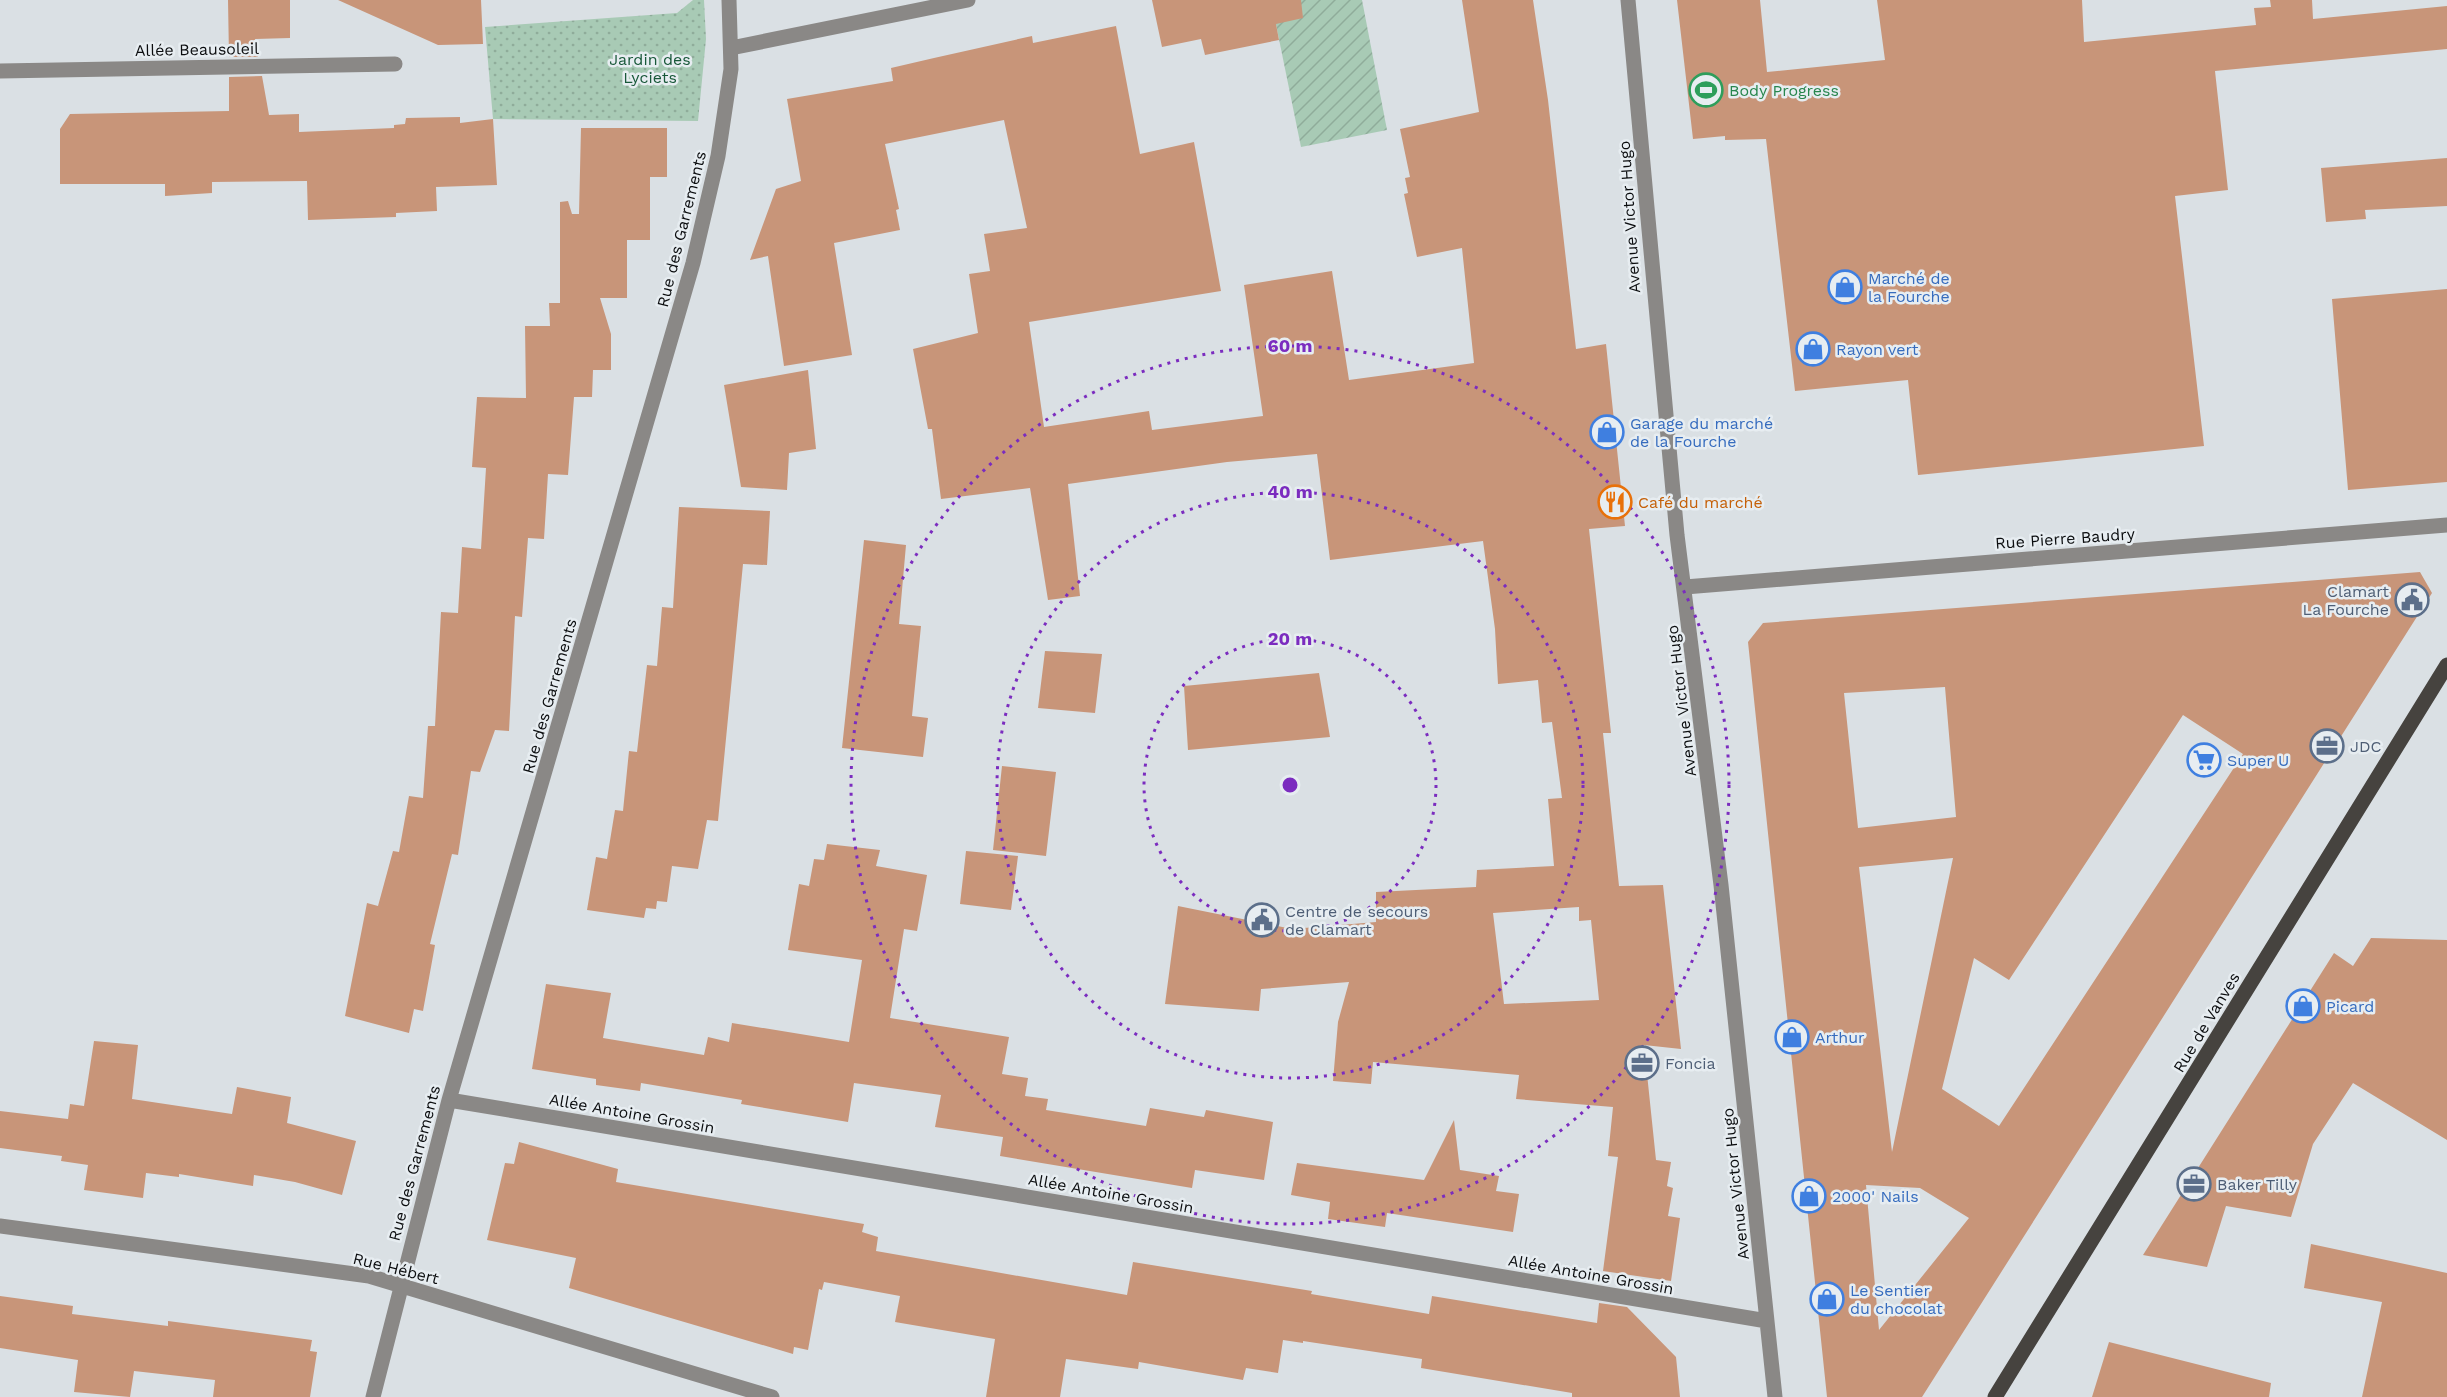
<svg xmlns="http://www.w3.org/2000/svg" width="2447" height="1397" viewBox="0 0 2447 1397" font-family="'Work Sans',sans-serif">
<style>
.park{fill:url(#park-dots)}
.garden{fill:url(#garden-furrows)}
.building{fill:#c89579;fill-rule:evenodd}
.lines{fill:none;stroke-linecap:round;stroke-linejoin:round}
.minor{stroke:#8a8886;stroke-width:15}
.major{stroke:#46433f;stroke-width:15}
.ring{fill:none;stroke:#7b2cbf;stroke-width:3;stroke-dasharray:3 6}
.labels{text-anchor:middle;stroke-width:5;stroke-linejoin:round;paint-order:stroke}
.street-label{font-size:16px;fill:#0b0d0f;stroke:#e7edf1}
.park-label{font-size:16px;fill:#185839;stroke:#e7edf1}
.leisure-label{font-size:16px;fill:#27864d;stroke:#e7edf1;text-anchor:start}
.shop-label{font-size:16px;fill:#366cbe;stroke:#e7edf1;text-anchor:start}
.food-label{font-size:16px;fill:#c56008;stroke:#e7edf1;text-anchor:start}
.service-label{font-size:16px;fill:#4e5e75;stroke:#e7edf1;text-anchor:start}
.centre{fill:#7b2cbf;stroke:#e7edf1;stroke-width:3}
.ring-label{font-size:18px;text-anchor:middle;font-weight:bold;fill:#7b2cbf;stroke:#e7edf1;stroke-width:5;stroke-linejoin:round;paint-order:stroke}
</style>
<defs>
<pattern id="park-dots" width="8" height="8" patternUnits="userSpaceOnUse" patternTransform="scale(1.5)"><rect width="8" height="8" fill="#a8cab5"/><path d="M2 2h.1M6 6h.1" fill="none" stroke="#8fac9a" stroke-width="1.8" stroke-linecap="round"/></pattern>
<pattern id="garden-furrows" width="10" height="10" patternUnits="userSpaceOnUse" patternTransform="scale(1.5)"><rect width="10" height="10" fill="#a8cab5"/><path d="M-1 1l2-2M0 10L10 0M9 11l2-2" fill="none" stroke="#8fac9a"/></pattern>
</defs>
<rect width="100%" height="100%" fill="#dae0e4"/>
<path class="park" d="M693 0H704L706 39 698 121 493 119 485 27 677 13Z"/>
<path class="garden" d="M1271 0H1362L1387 130 1301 147Z"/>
<path class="building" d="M228 0H290V38L255 39 258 57H229Z
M338 0H481L483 44 438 45Z
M1152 0H1301L1303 18 1276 24 1279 40 1205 55 1201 39 1162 47Z
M1462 0H1533L1548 100 1576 349 1606 344 1625 526 1589 529 1611 733H1603L1619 886 1663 885 1681 1049 1644 1045 1656 1160 1671 1162 1667 1186 1673 1188 1668 1216 1680 1218 1671 1281 1603 1271 1618 1157 1608 1156 1613 1107 1516 1099 1519 1075 1373 1062 1371 1084 1333 1081 1338 1022 1349 982 1261 989 1259 1011 1165 1004 1178 906 1292 929 1376 922V892L1476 887 1477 870 1554 866 1548 799 1562 798 1552 722 1542 723 1538 680 1498 684 1495 629 1483 541 1330 560 1317 454 1227 462 1068 484 1080 596 1048 600 1030 488 941 499 932 429H928L913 349 978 333 969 274 990 271 984 234 1027 228 1004 120 885 144 899 209 896 210 900 230 834 243 852 355 784 366 768 256 750 260 776 189 801 181 787 99 893 81 891 68 934 58 1032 36 1033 43 1116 26 1140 154 1194 142 1221 291 1029 322 1044 427 1149 411 1152 430 1263 416 1244 285 1332 271 1349 380 1474 363 1462 248 1417 257 1404 194 1408 193 1405 178 1410 177 1400 129 1479 112ZM1579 907V921L1591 920 1599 1000 1504 1004 1493 913Z
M1677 0H1760L1767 72 1885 60 1877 0H2082L2084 42 2256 25 2254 8 2271 7 2270 0H2312L2313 19 2447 6V49L2215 71 2228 190 2175 196 2204 446 1918 475 1908 380 1795 391 1766 139 1725 140V136L1693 139Z
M262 76 269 115 299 114V132L394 128V125L405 124 406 118 460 117V123L493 119 497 185 436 187 437 211 396 213V217L308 220 307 181 212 182V193L165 196V184H60V129L70 114 229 111V77Z
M581 128H667V177H650V240H627V298H600L611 334V370H593L592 397H574L568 475 548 474 544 539 528 538 522 617 515 616 509 731 495 730 480 772 471 771 458 855 452 854 430 944 435 945 423 1011 414 1009 409 1033 345 1016 367 903 378 906 393 851 399 852 409 796 423 798 428 726H435L441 612 458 613 462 547 481 549 486 468 472 467 477 397 526 398 525 326H550L549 303H560V202L568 201 572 214H579Z
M2447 158V206L2365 210 2366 219 2326 222 2321 168Z
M2447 289V482L2348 490 2332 299Z
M808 370 816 449 789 453 787 490 741 487 724 385Z
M679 507 770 511 767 565 743 564 718 821 707 820 698 869 672 866 667 902 657 901 656 909 646 908 644 918 587 910 596 857 607 859 615 810 623 811 629 751 637 752 647 665 657 666 662 607 673 608Z
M864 540 906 545 899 624 921 626 912 716 928 718 923 757 842 748Z
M2420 572 2432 593 1922 1397H1827L1748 642 1763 623ZM1945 687 1956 817 1858 828 1844 693ZM2183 715 2243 754 1999 1126 1942 1089 1974 958 2009 980ZM1953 858 1892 1152 1859 867ZM1866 1185 1920 1188 1969 1218 1879 1330Z
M1045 651 1102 654 1095 713 1038 708Z
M1319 673 1330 737 1188 750 1184 686Z
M1002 766 1056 772 1046 856 993 850Z
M827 844 880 850 876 866 927 875 917 931 904 929 890 1018 1009 1037 1002 1074 1028 1078 1025 1096 1048 1099 1046 1110 1146 1126 1150 1108 1204 1117 1206 1110 1273 1122 1264 1180 1195 1170 1192 1188 1000 1156 1003 1137 935 1127 941 1095 854 1083 848 1122 741 1104 742 1100 641 1083 640 1091 596 1085V1079L532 1069 546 984 611 993 603 1038 704 1055 708 1037 729 1042 732 1023 849 1042 862 960 788 950 799 884 809 886 814 859 824 860Z
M966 851 1018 856 1011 910 960 904Z
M2371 938 2447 940V1140L2353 1083 2313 1144 2291 1217 2226 1206 2207 1267 2143 1255 2334 953 2353 966Z
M94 1041 138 1045 132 1099 232 1114 237 1087 291 1097 287 1123 356 1141 342 1195 295 1182 254 1175 253 1186 179 1174V1177L146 1173 143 1198 114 1194 84 1190 88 1165 61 1161 62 1156 0 1148V1111L68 1119 70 1104 84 1106Z
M1454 1120 1460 1170 1499 1176 1496 1191 1519 1194 1513 1232 1387 1213 1385 1227 1328 1219 1330 1202 1291 1195 1297 1163 1424 1180Z
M519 1142 618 1169 616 1182 864 1224 862 1232 878 1237 876 1251 1127 1295 1133 1262 1312 1291 1311 1294 1429 1314 1432 1296 1597 1323 1599 1303 1627 1307 1676 1357 1680 1397H1572V1393L1421 1368 1422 1359 1303 1341V1343L1283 1340 1278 1373 1246 1368 1243 1380 1139 1362 1138 1369 1066 1359 1060 1397H986L995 1339 895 1322 900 1296 824 1282 822 1290 819 1289 808 1350 794 1347 793 1354 569 1288 576 1258 487 1240 505 1163 514 1164Z
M2311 1244 2447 1273V1397H2362L2382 1302 2304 1288Z
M0 1296 73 1306 72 1314 168 1326V1321L312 1340 310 1351 317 1352 310 1397H213L215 1380 134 1371 130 1397 74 1392 78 1360 0 1348Z
M2109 1342 2271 1383 2269 1397H2092Z"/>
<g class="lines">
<path class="minor" d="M1628 0 1677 535 1721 885 1775 1397
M731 48 968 0
M0 71 395 64
M1685 587 2447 525
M449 1100 1767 1321
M0 1226 369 1276 772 1397
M373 1397 449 1100 693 263 718 156 731 69 729 0"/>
<path class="major" d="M1995 1397 2447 665"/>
</g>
<g class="ring">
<circle cx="1290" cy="785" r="146"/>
<circle cx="1290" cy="785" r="293"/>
<circle cx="1290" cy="785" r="439"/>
</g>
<defs>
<symbol id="stadium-ring" viewBox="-11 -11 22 22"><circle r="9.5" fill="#e7edf1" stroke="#2e9e5b" stroke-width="1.5"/><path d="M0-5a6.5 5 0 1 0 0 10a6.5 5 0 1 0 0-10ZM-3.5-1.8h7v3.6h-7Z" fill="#2e9e5b"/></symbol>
<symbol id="shop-ring" viewBox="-11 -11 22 22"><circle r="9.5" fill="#e7edf1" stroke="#3f7fe0" stroke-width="1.5"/><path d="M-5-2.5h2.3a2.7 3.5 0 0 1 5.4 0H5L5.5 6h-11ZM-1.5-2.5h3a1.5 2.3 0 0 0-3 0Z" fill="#3f7fe0"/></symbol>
<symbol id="restaurant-ring" viewBox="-11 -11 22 22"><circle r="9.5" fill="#e7edf1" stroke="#e8710a" stroke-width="1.5"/><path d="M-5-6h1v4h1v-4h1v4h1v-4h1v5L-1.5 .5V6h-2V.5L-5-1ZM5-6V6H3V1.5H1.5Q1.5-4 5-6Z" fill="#e8710a"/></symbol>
<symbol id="civic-ring" viewBox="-11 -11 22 22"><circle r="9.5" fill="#e7edf1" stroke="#5c6f8a" stroke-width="1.5"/><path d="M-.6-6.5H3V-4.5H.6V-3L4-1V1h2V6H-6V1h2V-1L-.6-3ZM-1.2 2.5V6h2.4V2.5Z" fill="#5c6f8a"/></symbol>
<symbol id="office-ring" viewBox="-11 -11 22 22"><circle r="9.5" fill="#e7edf1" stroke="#5c6f8a" stroke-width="1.5"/><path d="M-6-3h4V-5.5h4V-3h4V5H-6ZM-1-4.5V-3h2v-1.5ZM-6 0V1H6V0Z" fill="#5c6f8a"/></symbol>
<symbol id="supermarket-ring" viewBox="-11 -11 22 22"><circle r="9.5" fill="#e7edf1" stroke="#3f7fe0" stroke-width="1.5"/><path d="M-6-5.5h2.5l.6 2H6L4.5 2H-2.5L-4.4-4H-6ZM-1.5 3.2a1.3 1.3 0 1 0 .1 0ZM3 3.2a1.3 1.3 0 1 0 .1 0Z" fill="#3f7fe0"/></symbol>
</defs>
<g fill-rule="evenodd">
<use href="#stadium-ring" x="1687" y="71" width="38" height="38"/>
<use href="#shop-ring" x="1826" y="268" width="38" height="38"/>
<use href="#shop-ring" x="1794" y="330" width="38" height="38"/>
<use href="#shop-ring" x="1588" y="413" width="38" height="38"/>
<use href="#restaurant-ring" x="1596" y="483" width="38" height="38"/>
<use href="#civic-ring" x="2393" y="581" width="38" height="38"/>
<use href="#office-ring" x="2308" y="727" width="38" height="38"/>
<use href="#supermarket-ring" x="2185" y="741" width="38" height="38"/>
<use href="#civic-ring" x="1243" y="901" width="38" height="38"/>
<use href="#shop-ring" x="2284" y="987" width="38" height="38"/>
<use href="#shop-ring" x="1773" y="1018" width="38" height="38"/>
<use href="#office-ring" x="1623" y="1044" width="38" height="38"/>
<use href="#office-ring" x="2175" y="1165" width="38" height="38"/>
<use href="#shop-ring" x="1790" y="1177" width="38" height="38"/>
<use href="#shop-ring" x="1808" y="1280" width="38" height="38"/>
</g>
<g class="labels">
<g class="street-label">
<text transform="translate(197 49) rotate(-1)" y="6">Allée Beausoleil</text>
<text transform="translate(1629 217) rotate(-94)" y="6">Avenue Victor Hugo</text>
<text transform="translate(681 229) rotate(-76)" y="6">Rue des Garrements</text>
<text transform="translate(2065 538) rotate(-4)" y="6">Rue Pierre Baudry</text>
<text transform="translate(549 696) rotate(-74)" y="6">Rue des Garrements</text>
<text transform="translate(1681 701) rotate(-97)" y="6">Avenue Victor Hugo</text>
<text transform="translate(2206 1022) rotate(-59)" y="6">Rue de Vanves</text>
<text transform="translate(632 1113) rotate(10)" y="6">Allée Antoine Grossin</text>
<text transform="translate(414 1163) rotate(-75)" y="6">Rue des Garrements</text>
<text transform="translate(1735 1184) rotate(-96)" y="6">Avenue Victor Hugo</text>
<text transform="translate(1111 1193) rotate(10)" y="6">Allée Antoine Grossin</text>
<text transform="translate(396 1268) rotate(14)" y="6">Rue Hébert</text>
<text transform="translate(1591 1274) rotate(10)" y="6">Allée Antoine Grossin</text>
</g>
<g class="park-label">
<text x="650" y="65">Jardin des<tspan x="650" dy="18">Lyciets</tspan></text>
</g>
<g class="leisure-label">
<text x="1729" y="96">Body Progress</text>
</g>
<g class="shop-label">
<text x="1868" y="284">Marché de<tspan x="1868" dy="18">la Fourche</tspan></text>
<text x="1836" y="355">Rayon vert</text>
<text x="1630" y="429">Garage du marché<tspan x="1630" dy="18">de la Fourche</tspan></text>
<text x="2227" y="766">Super U</text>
<text x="2326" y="1012">Picard</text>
<text x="1815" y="1043">Arthur</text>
<text x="1832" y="1202">2000' Nails</text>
<text x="1850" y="1296">Le Sentier<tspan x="1850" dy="18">du chocolat</tspan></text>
</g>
<g class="food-label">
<text x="1638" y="508">Café du marché</text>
</g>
<g class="service-label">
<text x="2389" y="597" text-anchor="end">Clamart<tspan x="2389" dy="18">La Fourche</tspan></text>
<text x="2350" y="752">JDC</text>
<text x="1285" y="917">Centre de secours<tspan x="1285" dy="18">de Clamart</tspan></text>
<text x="1665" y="1069">Foncia</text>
<text x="2217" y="1190">Baker Tilly</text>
</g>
</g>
<circle cx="1290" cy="785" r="9" class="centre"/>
<g class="ring-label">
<text x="1290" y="352">60 m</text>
<text x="1290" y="498">40 m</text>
<text x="1290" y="645">20 m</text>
</g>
</svg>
